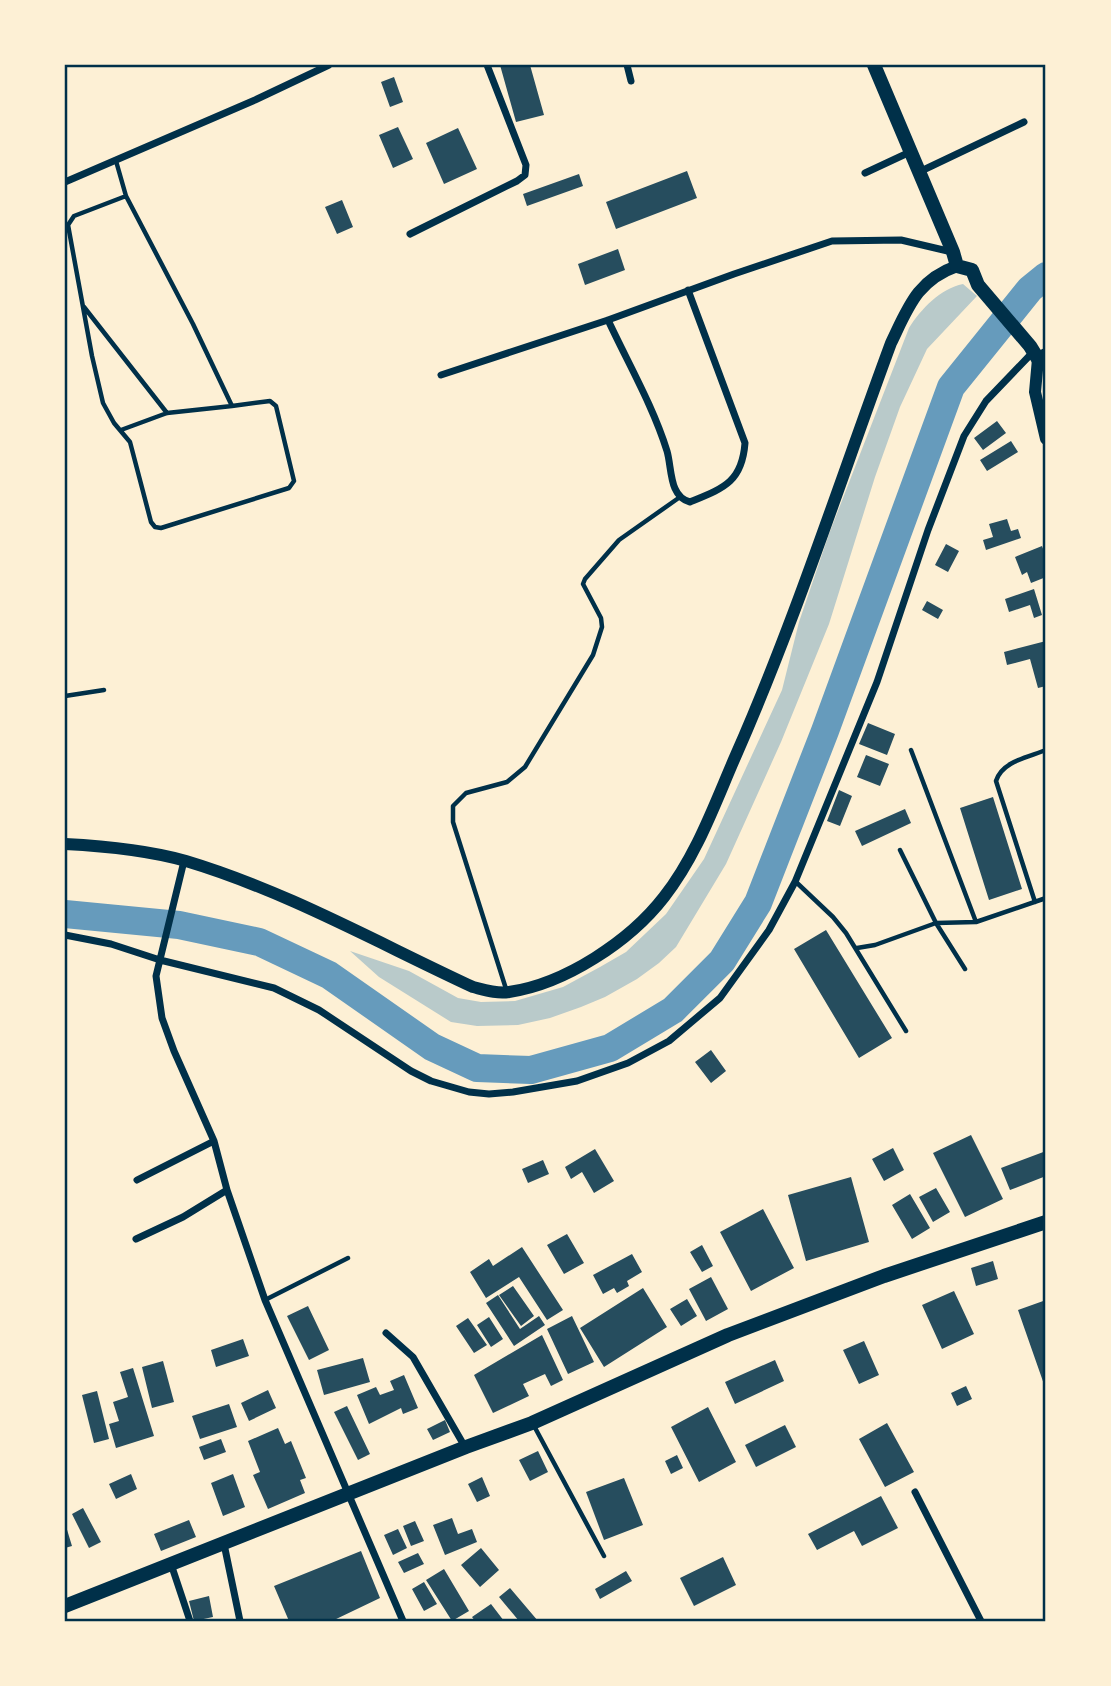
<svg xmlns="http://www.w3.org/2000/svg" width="1111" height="1686" viewBox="0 0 1111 1686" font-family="Commissioner,sans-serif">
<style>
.green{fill:#b9caca}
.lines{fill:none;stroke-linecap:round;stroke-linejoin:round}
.river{stroke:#669bbc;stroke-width:28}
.building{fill:#264d5e}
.service{stroke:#003049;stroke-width:4.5}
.minor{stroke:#003049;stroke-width:7}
.secondary{stroke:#003049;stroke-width:12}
.primary{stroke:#003049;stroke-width:14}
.trunk{stroke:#003049;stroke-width:14}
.neatline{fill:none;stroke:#003049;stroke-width:2.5}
</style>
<rect width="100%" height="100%" fill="#fdf0d5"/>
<path class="green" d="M963 284 977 296 927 349 900 407 875 477 829 624 781 742 726 864 676 947 659 963 637 979 605 997 581 1007 550 1018 518 1025 477 1026 451 1022 379 977 350 951 409 971 458 998 481 1002 515 1001 563 987 600 967 626 952 666 914 704 859 782 690 799 622 829 534 909 328C921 309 940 289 963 284Z"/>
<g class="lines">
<path class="river" d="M65 914 179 925 259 942 329 975 432 1047 477 1068 531 1070 610 1048 673 1010 722 961 758 903 825 731 951 387 1030 289 1046 276"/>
</g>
<path class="building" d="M500 65H530L544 115 516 122Z
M394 77 403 102 390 107 381 82Z
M398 127 413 159 393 168 379 135Z
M458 128 477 169 444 184 426 143Z
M687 171 697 198 616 229 606 202Z
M579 174 583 186 527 206 523 194Z
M342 200 353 227 337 234 325 207Z
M618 249 625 270 585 285 578 264Z
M997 421 1006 433 983 450 974 438Z
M1011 441 1018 452 987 471 980 460Z
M1007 519 1011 531 1018 529 1021 538 986 550 983 540 993 537 989 524Z
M946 544 959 551 948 572 935 565Z
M1042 546 1046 557V577L1031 583 1027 572 1022 575 1015 557Z
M1034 589 1042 615 1034 618 1030 605 1009 612 1005 599Z
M927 601 943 610 938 619 922 610Z
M1046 641V686L1038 688 1030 659 1007 665 1004 652Z
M868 723 895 734 887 755 859 744Z
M866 755 889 764 880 786 857 777Z
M839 790 852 796 840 826 827 821Z
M993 797 1022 889 989 900 960 808Z
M905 809 911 823 862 846 855 831Z
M826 930 892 1038 859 1058 794 949Z
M711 1050 726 1071 711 1083 695 1062Z
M971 1135 1003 1199 965 1217 933 1153Z
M893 1148 904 1170 884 1181 872 1159Z
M595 1149 614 1181 594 1193 582 1172 571 1179 565 1167Z
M1046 1151V1176L1010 1190 1001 1168Z
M543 1160 549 1174 528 1183 522 1169Z
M851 1177 869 1242 806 1261 788 1195Z
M936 1188 950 1212 933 1222 919 1197Z
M910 1194 930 1228 912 1239 892 1205Z
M763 1209 794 1268 751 1291 720 1232Z
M567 1234 584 1263 564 1274 547 1245Z
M702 1245 713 1266 702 1272 690 1252Z
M522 1247 563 1310 547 1320 519 1277 486 1298 470 1272 489 1259 493 1266Z
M632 1254 642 1272 627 1281 629 1286 617 1293 614 1288 603 1294 593 1275Z
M993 1261 998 1279 976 1286 971 1268Z
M711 1277 728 1309 706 1321 689 1289Z
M513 1286 534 1316 521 1326 499 1295Z
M643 1288 667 1327 604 1367 580 1328Z
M954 1291 974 1334 942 1349 922 1305Z
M498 1295 520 1329 539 1316 545 1325 514 1346 486 1303Z
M687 1299 697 1316 681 1326 670 1309Z
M1046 1300V1390L1018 1310Z
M308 1306 329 1350 309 1360 287 1316Z
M572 1316 594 1362 568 1374 547 1329Z
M489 1317 503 1339 491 1347 477 1325Z
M468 1318 487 1345 474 1353 456 1326Z
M542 1335 563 1380 551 1386 545 1374 523 1384 529 1396 493 1413 474 1375Z
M243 1339 249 1356 216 1367 211 1350Z
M864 1341 879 1375 859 1384 843 1350Z
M363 1358 370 1382 324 1395 317 1370Z
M775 1360 784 1381 735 1404 725 1382Z
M163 1361 174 1402 152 1408 142 1367Z
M133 1368 154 1436 116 1448 109 1424 119 1421 113 1402 128 1397 120 1372Z
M404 1375 418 1408 403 1414 401 1408 369 1424 357 1395 376 1387 380 1395 394 1390 390 1381Z
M966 1386 972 1399 957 1406 951 1393Z
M268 1390 276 1408 249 1421 241 1403Z
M97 1391 109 1439 94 1443 82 1395Z
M229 1404 237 1427 200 1439 192 1416Z
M347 1406 370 1454 358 1460 334 1412Z
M708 1407 736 1462 699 1482 671 1427Z
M445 1420 450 1432 433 1440 427 1429Z
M887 1423 914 1472 885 1487 859 1439Z
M785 1425 796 1447 756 1467 745 1445Z
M278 1428 285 1444 291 1441 306 1478 300 1480 305 1493 268 1509 253 1475 260 1472 248 1441Z
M221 1439 226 1452 204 1460 199 1447Z
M538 1451 548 1472 530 1481 519 1460Z
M677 1455 683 1468 671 1474 665 1461Z
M131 1474 137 1489 116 1499 109 1484Z
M233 1474 245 1507 223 1516 211 1483Z
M482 1477 490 1496 477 1502 468 1484Z
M624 1478 643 1525 604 1540 586 1492Z
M881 1496 898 1528 862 1546 854 1531 817 1550 808 1534Z
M83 1508 101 1542 89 1548 72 1514Z
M452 1518 458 1534 472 1529 477 1542 445 1555 433 1525Z
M189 1520 196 1537 161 1551 154 1534Z
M415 1521 424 1541 411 1546 403 1526Z
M65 1523 72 1546 65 1548Z
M398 1529 407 1548 393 1555 384 1535Z
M481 1548 499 1570 480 1587 461 1565Z
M361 1551 380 1598 332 1621H289L274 1586Z
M418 1553 424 1564 404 1573 398 1562Z
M723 1557 736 1585 694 1606 680 1578Z
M444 1569 469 1611 452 1621 426 1580Z
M626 1571 632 1581 600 1599 595 1589Z
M424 1582 437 1604 424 1611 412 1589Z
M510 1588 538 1621H519L499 1597Z
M209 1596 213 1617 194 1621 189 1601Z
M491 1604 504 1621H475L472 1617Z"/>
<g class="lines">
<path class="service" d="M116 161 126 196 193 324 232 406 270 401 276 406 294 481 289 488 161 528 155 527 151 522 130 442 114 423 103 403 92 356 68 225 74 216 126 196
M84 307 167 413
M121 430 167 413 232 406
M65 696 104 690
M911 750 976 922
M900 850 936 923 965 969
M796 882 833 917 846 933 906 1031
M1035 902 996 781C1002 761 1029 757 1046 750
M857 948 875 945 936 923 976 922 1046 898
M507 992 453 822V806L466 793 507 782 525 767 593 655 602 627 601 618 583 584 585 579 619 540 680 497
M265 1300 348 1258
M533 1424 604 1556"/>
<path class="minor" d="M627 65 631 81
M919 172 1024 122
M865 173 910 152
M65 182 255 100 329 65
M410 234 517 181 525 175 526 165 487 65
M608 320C628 363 653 406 667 451 672 468 669 497 690 502 724 488 742 482 745 443L688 290
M441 375 608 320 734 274 832 241 901 240 952 252
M184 861 156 976 162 1018 174 1051 214 1141 227 1190 265 1300 403 1621
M65 935 111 944 160 960 274 988 319 1010 411 1071 431 1081 469 1092 489 1094 513 1092 577 1081 628 1063 669 1041 720 998 769 930 795 882 877 682 928 530 964 436 986 401 1033 352
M137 1180 214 1141
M136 1239 183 1217 227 1190
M386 1333 413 1357 465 1447
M915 1492 981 1621
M224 1544 240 1621
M171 1564 190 1621"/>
<path class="secondary" d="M1038 359 1035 392 1046 439
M65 844C105 846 147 850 186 861 286 891 378 943 473 987 485 990 497 994 509 992 565 984 630 941 664 897 697 855 715 803 736 755 795 621 840 481 891 343 908 308 917 280 957 266"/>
<path class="primary" d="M874 65 953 252 957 266 972 270 978 285 1030 346 1038 359 1046 355"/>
<path class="trunk" d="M65 1606 466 1447 532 1423 728 1335 884 1276 1046 1222"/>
</g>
<rect width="1111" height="1686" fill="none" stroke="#fdf0d5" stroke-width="133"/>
<rect x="66" y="66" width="978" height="1554" class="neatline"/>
</svg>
